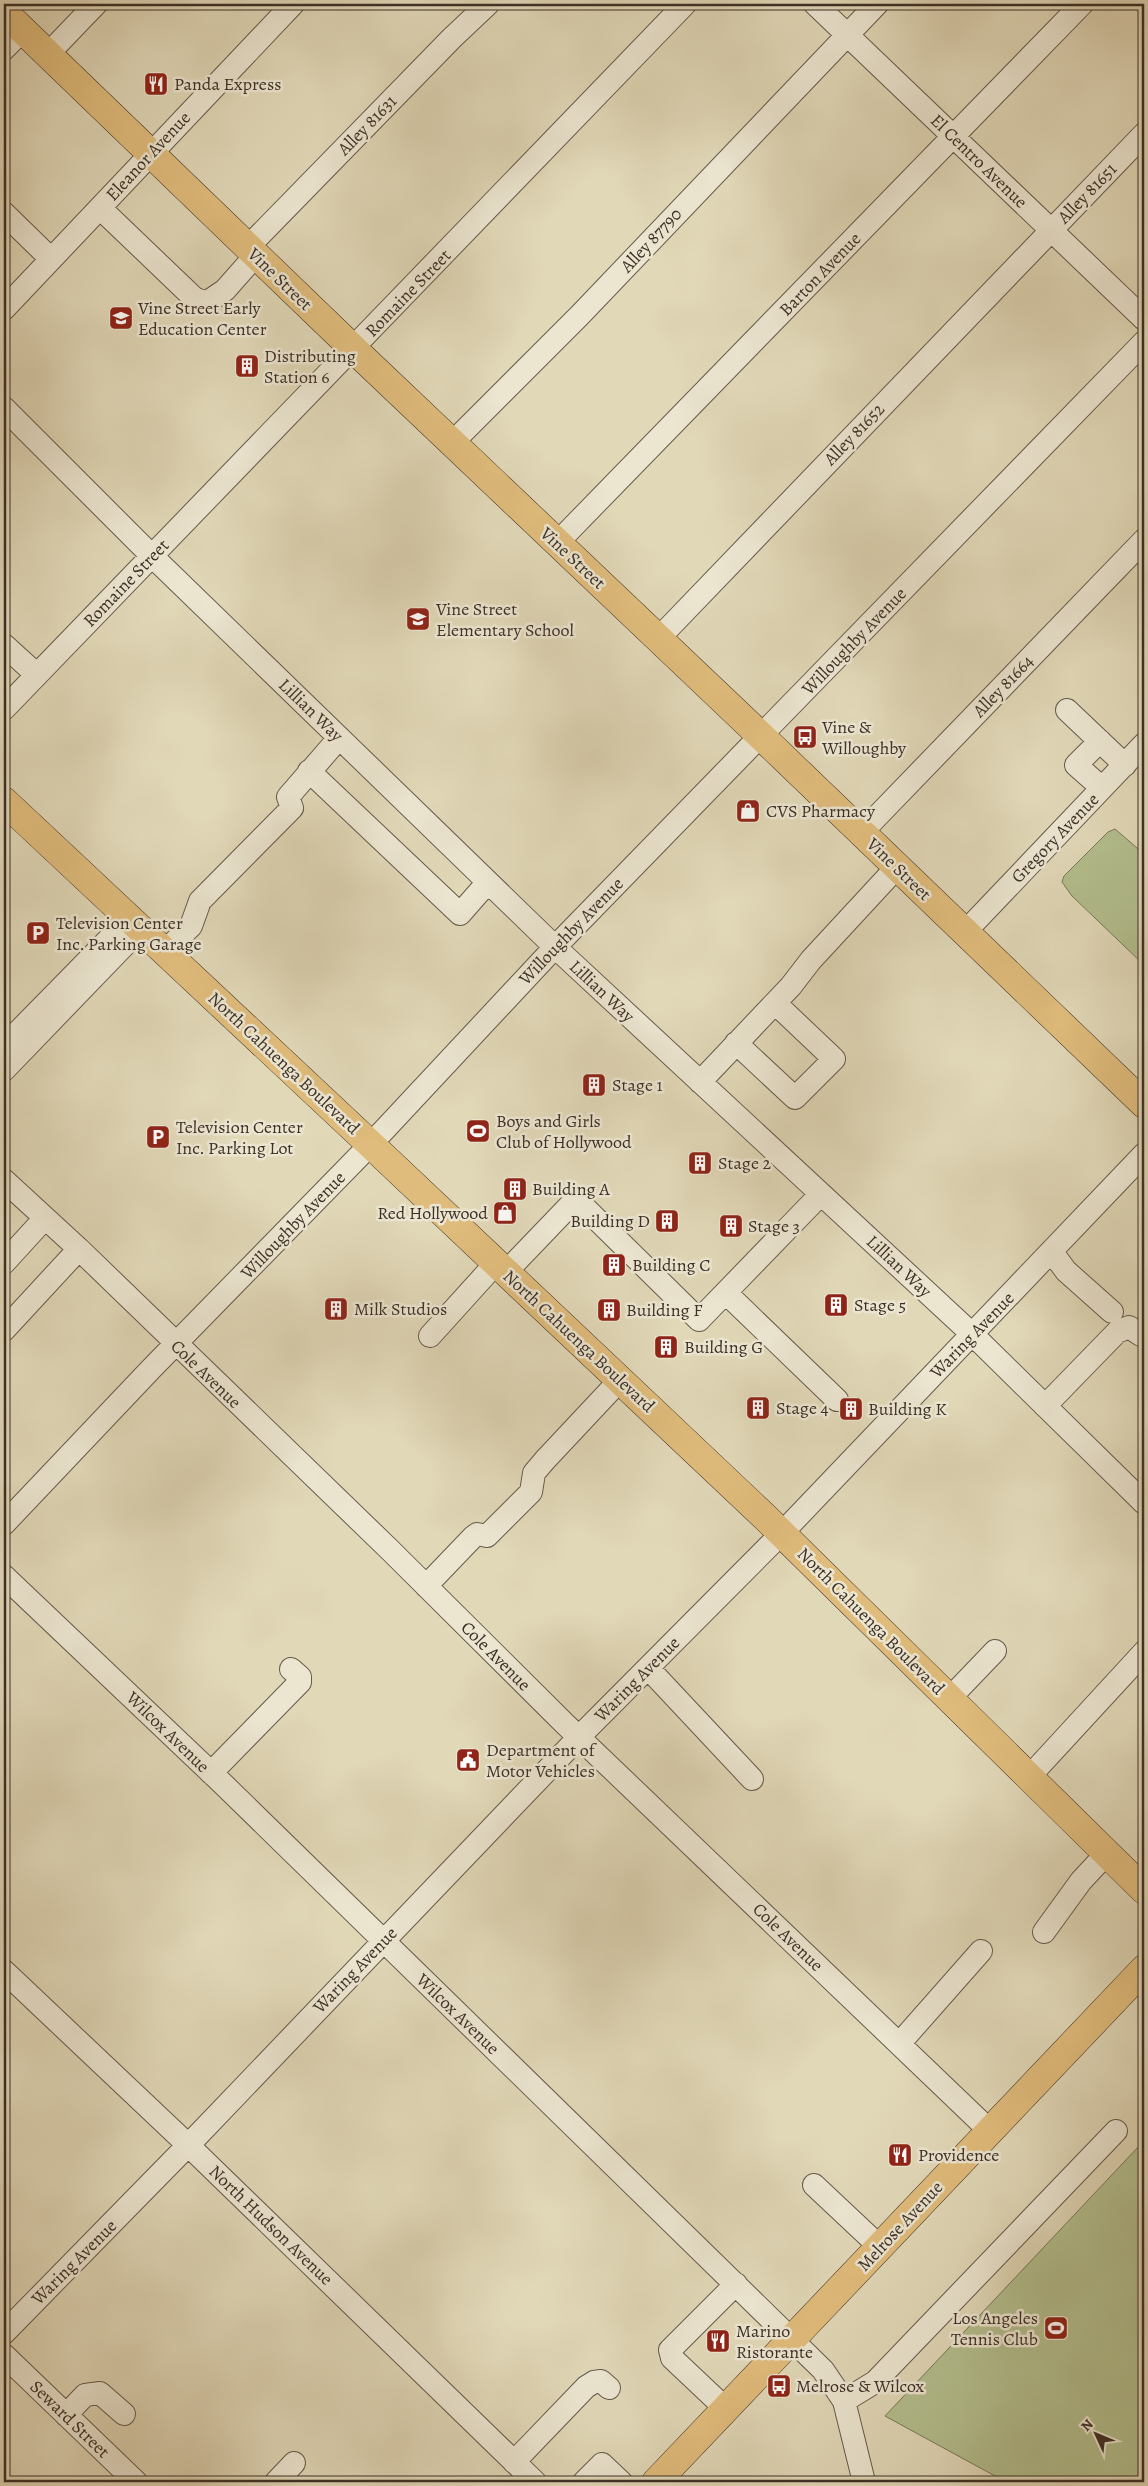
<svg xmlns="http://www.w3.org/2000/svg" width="1148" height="2486" viewBox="0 0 1148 2486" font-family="Alegreya,serif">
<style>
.green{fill:#b3be8e;stroke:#78775b}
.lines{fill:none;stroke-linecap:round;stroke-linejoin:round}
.minor-casing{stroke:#665a4c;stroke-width:24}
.major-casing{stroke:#3d3028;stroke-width:29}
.minor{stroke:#ece6d1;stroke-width:22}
.major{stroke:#e0bc7c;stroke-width:28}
.labels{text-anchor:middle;stroke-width:5;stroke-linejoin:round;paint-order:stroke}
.poi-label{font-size:18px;fill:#3d3028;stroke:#ece6d1;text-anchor:start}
.street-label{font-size:18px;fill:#3d3028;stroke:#ece6d1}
</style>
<rect width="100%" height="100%" fill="#e1d8b8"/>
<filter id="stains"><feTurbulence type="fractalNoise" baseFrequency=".004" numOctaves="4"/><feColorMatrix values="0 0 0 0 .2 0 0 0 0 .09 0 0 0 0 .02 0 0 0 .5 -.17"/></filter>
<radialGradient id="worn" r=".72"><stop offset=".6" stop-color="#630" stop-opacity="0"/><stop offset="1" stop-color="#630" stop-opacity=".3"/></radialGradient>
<path class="green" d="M1115 829 1144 854V965L1072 896 1062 882 1064 876 1108 832Z
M1140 2145 1144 2148V2482H1006L885 2416Z"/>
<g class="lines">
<defs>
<path id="minor" d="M815 4 1144 319
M4 49 23 30
M48 54 96 4
M100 208 194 298 206 303 225 290 256 255
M4 213 51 259
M248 247 452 38 488 4
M4 309 293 4
M4 408 152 556 555 947 973 1335 1144 1503
M452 443 580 315 877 4
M557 543 1082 4
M658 639 1144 134
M4 645 37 675
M4 709 685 4
M1067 710 1125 765
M1100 741 1076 765 1102 788
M309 771 460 914 488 882
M862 832 1144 540
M965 932 1144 744
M164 952 191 926 200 901 292 808 288 797 339 738
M736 1043 795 1098 834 1059 775 1003
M4 1046 114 934
M4 1070 140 929
M700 1082 791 986 811 960 897 867
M4 1180 79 1249 390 1550 565 1724 990 2131
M1052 1252 1066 1271 1112 1312
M4 1263 45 1218
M506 1272 576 1199 699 1320 821 1194
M726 1293 837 1400
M4 1330 79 1249
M430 1336 496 1263
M1045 1406 1117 1332 1129 1327 1141 1335
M4 1524 151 1369 371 1144 555 947 1144 342
M4 1576 223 1784 823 2370 844 2401 864 2482
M426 1586 473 1537 477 1534 487 1536 531 1492 534 1473 545 1460 620 1380
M648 1668 752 1779
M949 1699 995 1651
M211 1773 300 1682V1677L291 1669
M1029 1777 1144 1652
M1044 1932 1081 1881 1107 1853
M4 1971 188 2145 535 2482
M899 2044 981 1951
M814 2185 880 2247
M4 2333 200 2133 579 1737 782 1533 1144 1154
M4 2355 136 2482
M844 2401 875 2382 1116 2131
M726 2409 672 2358 670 2350 736 2284
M66 2415 85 2395 100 2393 124 2414
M514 2462 586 2387 594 2382 601 2381 609 2388
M276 2482 294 2463
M584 2482 602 2464 621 2482"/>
<path id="major" d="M4 12 365 360 761 736 1144 1104
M4 801 384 1157 766 1518 1144 1890
M656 2482 1144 1969"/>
</defs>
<use href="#minor" class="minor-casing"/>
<use href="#major" class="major-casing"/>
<use href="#minor" class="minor"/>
<use href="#major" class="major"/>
</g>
<defs>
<symbol id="restaurant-square" viewBox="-11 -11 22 22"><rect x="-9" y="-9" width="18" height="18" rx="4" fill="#8f2418" stroke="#ece6d1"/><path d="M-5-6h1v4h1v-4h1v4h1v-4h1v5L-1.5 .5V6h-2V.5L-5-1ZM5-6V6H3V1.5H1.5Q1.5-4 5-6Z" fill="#fff"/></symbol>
<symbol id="school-square" viewBox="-11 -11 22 22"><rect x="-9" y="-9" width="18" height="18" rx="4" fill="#8f2418" stroke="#ece6d1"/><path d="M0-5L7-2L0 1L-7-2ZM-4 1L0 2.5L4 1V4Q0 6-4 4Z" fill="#fff"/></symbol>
<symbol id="building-square" viewBox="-11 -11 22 22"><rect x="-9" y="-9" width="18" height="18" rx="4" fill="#8f2418" stroke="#ece6d1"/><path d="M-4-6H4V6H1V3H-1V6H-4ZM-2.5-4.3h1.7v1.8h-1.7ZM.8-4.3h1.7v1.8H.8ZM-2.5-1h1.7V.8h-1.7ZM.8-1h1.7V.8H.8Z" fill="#fff"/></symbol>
<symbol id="bus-square" viewBox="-11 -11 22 22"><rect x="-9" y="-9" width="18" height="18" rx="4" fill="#8f2418" stroke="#ece6d1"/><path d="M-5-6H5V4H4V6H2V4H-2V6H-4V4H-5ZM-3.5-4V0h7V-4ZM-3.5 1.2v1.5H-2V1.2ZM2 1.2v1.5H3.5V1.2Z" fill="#fff"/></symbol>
<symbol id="shop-square" viewBox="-11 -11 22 22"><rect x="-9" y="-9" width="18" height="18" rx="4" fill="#8f2418" stroke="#ece6d1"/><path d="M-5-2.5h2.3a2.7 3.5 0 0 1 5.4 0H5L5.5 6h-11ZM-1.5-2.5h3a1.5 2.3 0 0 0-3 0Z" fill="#fff"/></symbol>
<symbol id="parking-square" viewBox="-11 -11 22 22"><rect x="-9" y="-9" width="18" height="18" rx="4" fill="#8f2418" stroke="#ece6d1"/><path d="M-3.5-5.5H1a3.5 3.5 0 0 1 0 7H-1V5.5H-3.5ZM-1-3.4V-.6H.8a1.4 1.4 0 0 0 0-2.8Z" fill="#fff"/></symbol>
<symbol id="stadium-square" viewBox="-11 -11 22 22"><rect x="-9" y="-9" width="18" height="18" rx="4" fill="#8f2418" stroke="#ece6d1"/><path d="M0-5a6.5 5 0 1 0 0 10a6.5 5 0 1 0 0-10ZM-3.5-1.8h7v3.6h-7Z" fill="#fff"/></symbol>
<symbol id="civic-square" viewBox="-11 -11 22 22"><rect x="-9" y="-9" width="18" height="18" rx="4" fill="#8f2418" stroke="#ece6d1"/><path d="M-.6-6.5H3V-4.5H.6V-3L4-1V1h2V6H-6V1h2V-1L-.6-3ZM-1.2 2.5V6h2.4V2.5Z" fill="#fff"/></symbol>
</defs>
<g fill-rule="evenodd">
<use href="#restaurant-square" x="142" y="70" width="28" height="28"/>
<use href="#school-square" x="107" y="304" width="28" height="28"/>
<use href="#building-square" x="233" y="352" width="28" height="28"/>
<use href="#school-square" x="404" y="605" width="28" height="28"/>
<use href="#bus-square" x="791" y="723" width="28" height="28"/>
<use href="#shop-square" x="734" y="797" width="28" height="28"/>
<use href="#parking-square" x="24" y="919" width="28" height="28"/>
<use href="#building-square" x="580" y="1071" width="28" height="28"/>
<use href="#stadium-square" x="464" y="1117" width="28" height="28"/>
<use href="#parking-square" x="144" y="1123" width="28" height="28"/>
<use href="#building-square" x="686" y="1149" width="28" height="28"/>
<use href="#building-square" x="501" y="1175" width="28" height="28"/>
<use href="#shop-square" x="491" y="1199" width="28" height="28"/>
<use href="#building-square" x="653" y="1207" width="28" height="28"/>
<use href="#building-square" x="717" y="1212" width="28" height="28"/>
<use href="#building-square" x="600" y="1251" width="28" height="28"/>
<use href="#building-square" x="822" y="1291" width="28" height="28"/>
<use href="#building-square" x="322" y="1295" width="28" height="28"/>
<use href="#building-square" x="595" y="1296" width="28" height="28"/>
<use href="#building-square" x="652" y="1333" width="28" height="28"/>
<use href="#building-square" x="744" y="1394" width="28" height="28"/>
<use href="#building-square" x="837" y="1395" width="28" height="28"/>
<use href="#civic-square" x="454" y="1746" width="28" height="28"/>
<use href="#restaurant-square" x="886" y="2141" width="28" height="28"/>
<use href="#stadium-square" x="1042" y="2314" width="28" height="28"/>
<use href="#restaurant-square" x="704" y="2327" width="28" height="28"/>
<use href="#bus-square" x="765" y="2372" width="28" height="28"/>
</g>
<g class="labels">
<g class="poi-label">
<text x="174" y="90">Panda Express</text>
<text x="138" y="314">Vine Street Early<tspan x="138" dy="21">Education Center</tspan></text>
<text x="264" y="362">Distributing<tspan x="264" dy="21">Station 6</tspan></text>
<text x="436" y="615">Vine Street<tspan x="436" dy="21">Elementary School</tspan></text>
<text x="822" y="733">Vine &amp;<tspan x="822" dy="21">Willoughby</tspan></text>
<text x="766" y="817">CVS Pharmacy</text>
<text x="56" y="929">Television Center<tspan x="56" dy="21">Inc. Parking Garage</tspan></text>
<text x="612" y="1091">Stage 1</text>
<text x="496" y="1127">Boys and Girls<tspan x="496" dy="21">Club of Hollywood</tspan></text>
<text x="176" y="1133">Television Center<tspan x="176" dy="21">Inc. Parking Lot</tspan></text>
<text x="718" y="1169">Stage 2</text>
<text x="532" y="1195">Building A</text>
<text x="488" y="1219" text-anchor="end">Red Hollywood</text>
<text x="650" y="1227" text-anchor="end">Building D</text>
<text x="748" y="1232">Stage 3</text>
<text x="632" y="1271">Building C</text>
<text x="854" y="1311">Stage 5</text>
<text x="354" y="1315">Milk Studios</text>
<text x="626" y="1316">Building F</text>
<text x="684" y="1353">Building G</text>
<text x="776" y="1414">Stage 4</text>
<text x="868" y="1415">Building K</text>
<text x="486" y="1756">Department of<tspan x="486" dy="21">Motor Vehicles</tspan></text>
<text x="918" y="2161">Providence</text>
<text x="1038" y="2324" text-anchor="end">Los Angeles<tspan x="1038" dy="21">Tennis Club</tspan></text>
<text x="736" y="2337">Marino<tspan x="736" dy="21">Ristorante</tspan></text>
<text x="796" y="2392">Melrose &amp; Wilcox</text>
</g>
<g class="street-label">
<text transform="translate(367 125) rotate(-46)" y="6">Alley 81631</text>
<text transform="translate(148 156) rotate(-47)" y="6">Eleanor Avenue</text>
<text transform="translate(979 161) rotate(44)" y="6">El Centro Avenue</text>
<text transform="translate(1087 193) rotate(-46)" y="6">Alley 81651</text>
<text transform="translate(651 240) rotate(-47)" y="6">Alley 87790</text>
<text transform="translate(820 274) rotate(-46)" y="6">Barton Avenue</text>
<text transform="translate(280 279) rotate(44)" y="6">Vine Street</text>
<text transform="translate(408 293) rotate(-46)" y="6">Romaine Street</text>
<text transform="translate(854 434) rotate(-46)" y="6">Alley 81652</text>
<text transform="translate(573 558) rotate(43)" y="6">Vine Street</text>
<text transform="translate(126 583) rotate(-46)" y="6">Romaine Street</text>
<text transform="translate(854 641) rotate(-46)" y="6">Willoughby Avenue</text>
<text transform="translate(1003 686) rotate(-46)" y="6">Alley 81664</text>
<text transform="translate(311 710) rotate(44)" y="6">Lillian Way</text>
<text transform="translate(1055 838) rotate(-46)" y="6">Gregory Avenue</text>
<text transform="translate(899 869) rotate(44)" y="6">Vine Street</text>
<text transform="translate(571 931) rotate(-46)" y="6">Willoughby Avenue</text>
<text transform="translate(602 991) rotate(43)" y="6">Lillian Way</text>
<text transform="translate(284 1063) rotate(43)" y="6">North Cahuenga Boulevard</text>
<text transform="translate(293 1225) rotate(-46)" y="6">Willoughby Avenue</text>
<text transform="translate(899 1266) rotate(43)" y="6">Lillian Way</text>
<text transform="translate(972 1335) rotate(-46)" y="6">Waring Avenue</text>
<text transform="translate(579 1341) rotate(43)" y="6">North Cahuenga Boulevard</text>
<text transform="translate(206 1374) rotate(44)" y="6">Cole Avenue</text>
<text transform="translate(871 1621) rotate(45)" y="6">North Cahuenga Boulevard</text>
<text transform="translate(496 1656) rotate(45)" y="6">Cole Avenue</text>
<text transform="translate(637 1679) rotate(-45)" y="6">Waring Avenue</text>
<text transform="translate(168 1732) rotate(44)" y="6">Wilcox Avenue</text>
<text transform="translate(788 1937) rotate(44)" y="6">Cole Avenue</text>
<text transform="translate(355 1970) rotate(-46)" y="6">Waring Avenue</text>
<text transform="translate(458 2014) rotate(44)" y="6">Wilcox Avenue</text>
<text transform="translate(271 2225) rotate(44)" y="6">North Hudson Avenue</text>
<text transform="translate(900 2226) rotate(-47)" y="6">Melrose Avenue</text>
<text transform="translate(74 2262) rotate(-45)" y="6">Waring Avenue</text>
<text transform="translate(70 2419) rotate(44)" y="6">Seward Street</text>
</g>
</g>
<rect width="1148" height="2486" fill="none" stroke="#e1d8b8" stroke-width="20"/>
<rect x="5" y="5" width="1138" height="2476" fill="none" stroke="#3d3028" stroke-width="2.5"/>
<rect x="10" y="10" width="1128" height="2466" fill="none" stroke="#3d3028"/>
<g transform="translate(1096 2434) rotate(314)" stroke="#ece6d1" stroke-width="4" paint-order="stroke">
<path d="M0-4L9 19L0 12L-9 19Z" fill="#3d3028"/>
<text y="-8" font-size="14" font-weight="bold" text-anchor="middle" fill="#3d3028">N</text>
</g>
<rect width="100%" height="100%" filter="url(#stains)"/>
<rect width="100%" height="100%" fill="url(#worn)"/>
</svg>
